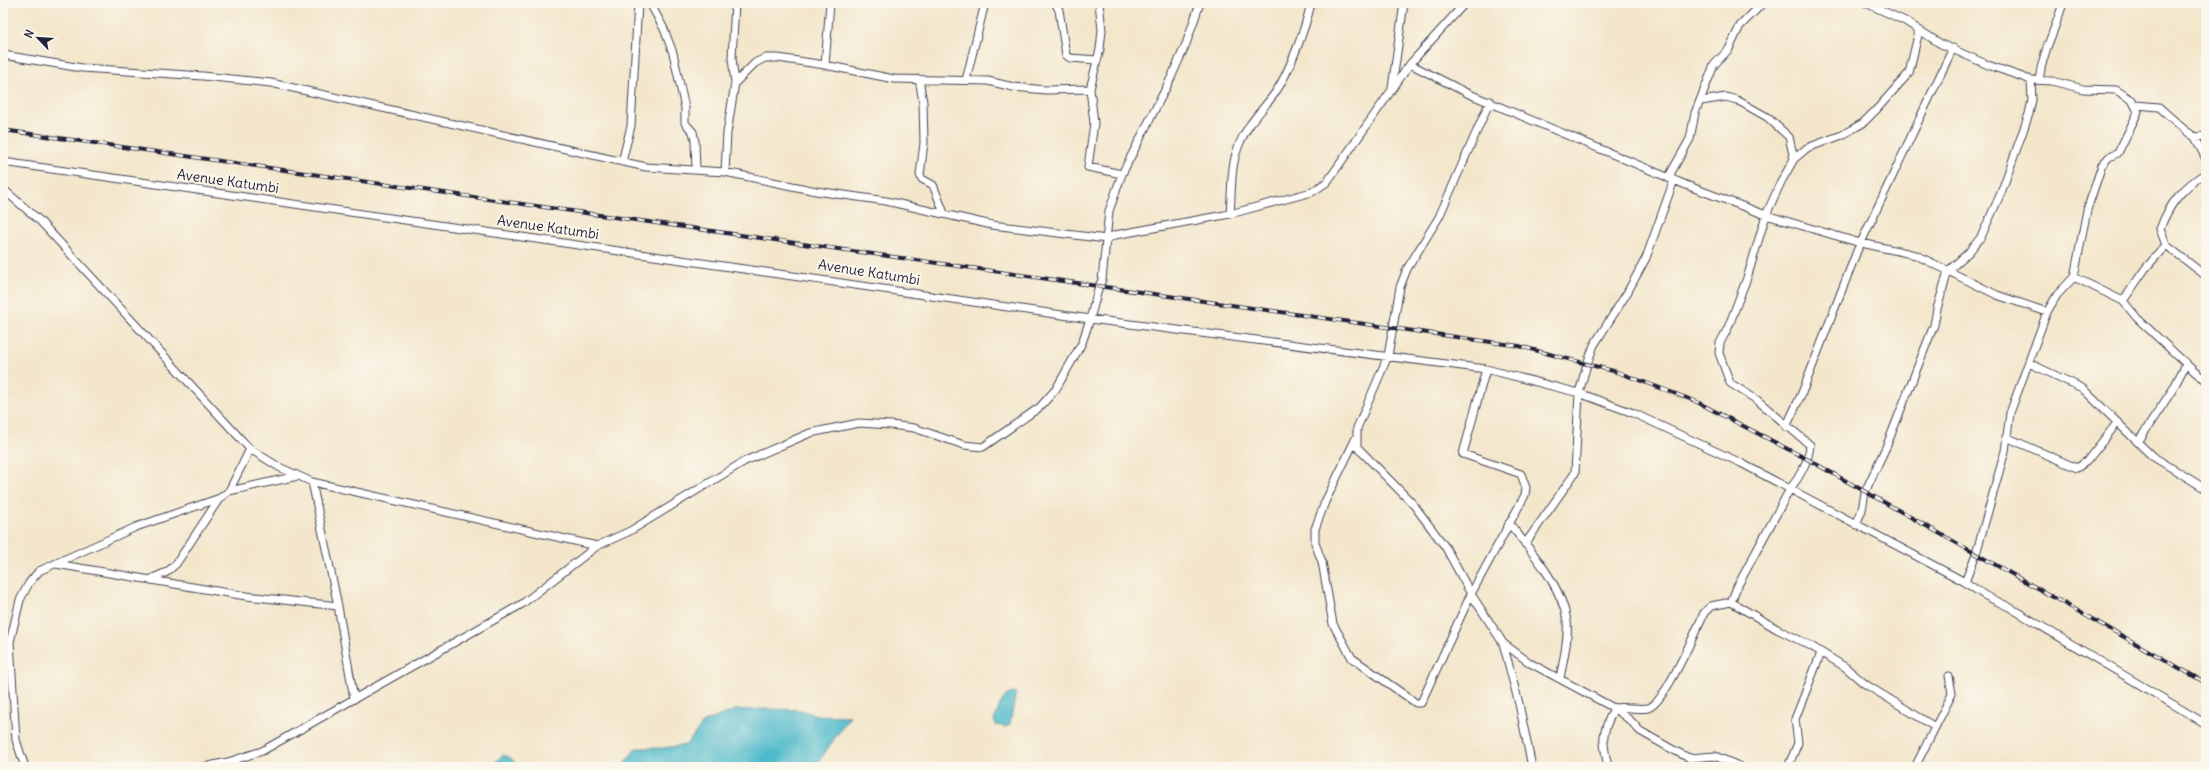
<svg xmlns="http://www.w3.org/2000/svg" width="2209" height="770" viewBox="0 0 2209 770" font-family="Delius,sans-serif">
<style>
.water{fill:#4eb9ca;stroke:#386e82}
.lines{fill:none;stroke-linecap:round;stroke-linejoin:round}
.minor-casing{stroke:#413f51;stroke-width:9}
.minor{stroke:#fff;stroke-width:7}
.rail-casing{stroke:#22223b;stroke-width:4}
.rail{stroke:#fbf7ec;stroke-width:2.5;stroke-dasharray:8;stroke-linecap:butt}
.labels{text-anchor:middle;stroke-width:4;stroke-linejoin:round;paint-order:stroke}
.street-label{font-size:14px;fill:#22223b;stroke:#fbf7ec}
</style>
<rect width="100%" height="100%" fill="#fbf7ec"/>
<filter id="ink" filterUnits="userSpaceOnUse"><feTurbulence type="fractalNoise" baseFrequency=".025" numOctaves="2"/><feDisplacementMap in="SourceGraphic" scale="8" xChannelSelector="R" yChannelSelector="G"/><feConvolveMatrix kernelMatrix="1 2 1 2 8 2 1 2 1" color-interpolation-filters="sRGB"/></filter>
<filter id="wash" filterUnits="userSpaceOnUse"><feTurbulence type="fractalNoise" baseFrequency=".012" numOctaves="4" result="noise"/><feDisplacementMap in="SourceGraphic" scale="16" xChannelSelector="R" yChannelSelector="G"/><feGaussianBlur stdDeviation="0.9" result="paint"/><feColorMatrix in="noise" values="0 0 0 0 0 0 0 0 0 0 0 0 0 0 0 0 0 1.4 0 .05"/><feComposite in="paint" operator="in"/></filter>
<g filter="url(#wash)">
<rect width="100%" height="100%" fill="#f3e6cb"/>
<path class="water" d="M1016 692 1010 724 1006 727 996 725 994 721C999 708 1001 694 1016 692Z
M769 709 801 710 817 715 850 716 815 767H622L636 748H663L686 745 704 722 735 710Z
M503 755 511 758 518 767H490Z"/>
</g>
<g filter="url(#ink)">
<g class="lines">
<defs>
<path id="minor" d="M650 3 664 29 673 53 685 108V123L693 132 695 141 696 170
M1055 3 1059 10 1066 55 1070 58 1097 60
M1099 3 1102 30 1100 49 1090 89 1094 123 1088 167 1122 174
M1866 3 1905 21 1941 44 1988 65 2031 80 2052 81 2083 89 2116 90 2132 100 2138 112 2118 153 2109 157 2102 165 2087 210 2074 277
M1919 31 1909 73 1877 109 1863 123 1842 135 1807 148 1794 159 1781 182 1766 215 1748 275 1728 328 1720 343 1719 353 1730 383 1757 400 1810 445C1809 461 1799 478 1790 489L1737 587 1731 602 1777 629 1811 646 1845 667 1865 684 1935 727
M3 55 82 68 203 76 271 83 646 167 725 172 816 191 886 201 992 225 1107 239 1115 235 1230 214 1312 192 1327 182 1410 64 1465 3
M1410 64 1467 93 1686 185 1766 215 1857 242 1916 255 1997 295 2047 312 2057 295 2074 277 2123 301 2145 269 2166 245 2206 276
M825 65 830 3
M919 79 923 102 924 143 920 175 922 179 933 185 944 213
M966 80 985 3
M2039 80C2043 50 2055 31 2063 3
M735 83 755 63 765 58H778L825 65 894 79 988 81 1013 87 1046 90 1090 89
M1392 88 1404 3
M1490 101 1439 217 1407 269 1400 287 1388 356 1357 428V447L1413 504 1446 548 1471 594 1503 643 1530 663 1614 708 1631 721 1640 731 1668 747 1689 758 1715 756 1741 767
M1701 101 1726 97 1737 100 1767 117 1789 137 1794 159
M2136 105 2159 107 2186 131 2195 137 2206 136
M2195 137 2206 159
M3 162 1090 319 1099 286 1102 280 1109 211 1122 174 1170 80 1186 44 1200 3
M622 162 631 126 638 3
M725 172 727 133 735 83 732 58 735 3
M1668 178 1690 139 1695 113 1714 65 1729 49 1740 26 1763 3
M3 189 40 221 250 449 279 467 312 482 597 546
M1230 214C1232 192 1230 166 1239 145 1247 124 1262 111 1275 93 1289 73 1306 27 1311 3
M2166 245 2160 229C2169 204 2183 187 2206 173
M2123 301 2137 318 2196 373 2206 380
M2029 363 2082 388 2152 456 2206 489
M1786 427 1802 393 1857 251 1953 48
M2006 437 2077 468 2087 461 2117 423
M1356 438 1325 502 1315 529V543L1322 562 1333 624 1352 658 1416 703H1421L1471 594 1525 495 1526 488 1521 474 1463 454 1486 369
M2138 442 2173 389 2186 364
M312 482 338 606 354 699
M229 491 298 476
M1509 523C1530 550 1562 585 1567 621 1569 639 1563 660 1560 679
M1856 525 1862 510 1865 492 1887 445 1934 325 1937 309 1948 271 1969 252 1981 237 2001 193 2029 114 2032 100 2031 80
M1525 544 1575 473 1579 393 1587 364 1594 345 1627 293 1646 258 1674 180
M56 564 246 596 338 606
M153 578 167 572 176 564 219 499
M1965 582 1976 554 2005 451 2010 413 2047 312
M1503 643 1519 704 1532 767
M25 767 16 740 10 642 20 600 29 583 39 571 136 527 220 498 229 491 250 449
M204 767 228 762 262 751 522 604 597 546 630 531 745 461 810 433 859 423 891 425 914 428 964 445 983 447 1040 407 1056 389 1082 343 1090 319 1486 369 1579 393 1633 413 1741 463 1965 582 1984 595 2009 607 2206 724
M1608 767C1602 739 1601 735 1614 708 1625 706 1637 710 1648 708 1664 705 1696 630 1704 613L1711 606 1731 602
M1788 767 1798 743 1795 719 1821 653
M1915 767 1952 694 1949 676"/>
</defs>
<use href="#minor" class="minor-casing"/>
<use href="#minor" class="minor"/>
<defs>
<path id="rail" d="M3 130 1519 346 1617 372 1695 401 1807 459 2206 683"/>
</defs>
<use href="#rail" class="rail-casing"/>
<use href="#rail" class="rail"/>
</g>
</g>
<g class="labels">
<g class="street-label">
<text transform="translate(228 181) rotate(8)" y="5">Avenue Katumbi</text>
<text transform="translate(548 227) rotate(8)" y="5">Avenue Katumbi</text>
<text transform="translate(869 272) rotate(9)" y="5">Avenue Katumbi</text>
</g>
</g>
<rect width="2209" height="770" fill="none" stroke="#fbf7ec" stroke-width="16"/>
<g transform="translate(38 38) rotate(295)" stroke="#fbf7ec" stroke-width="3" paint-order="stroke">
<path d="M0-3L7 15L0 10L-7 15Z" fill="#22223b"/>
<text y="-6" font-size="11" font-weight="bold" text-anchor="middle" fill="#22223b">N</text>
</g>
</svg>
